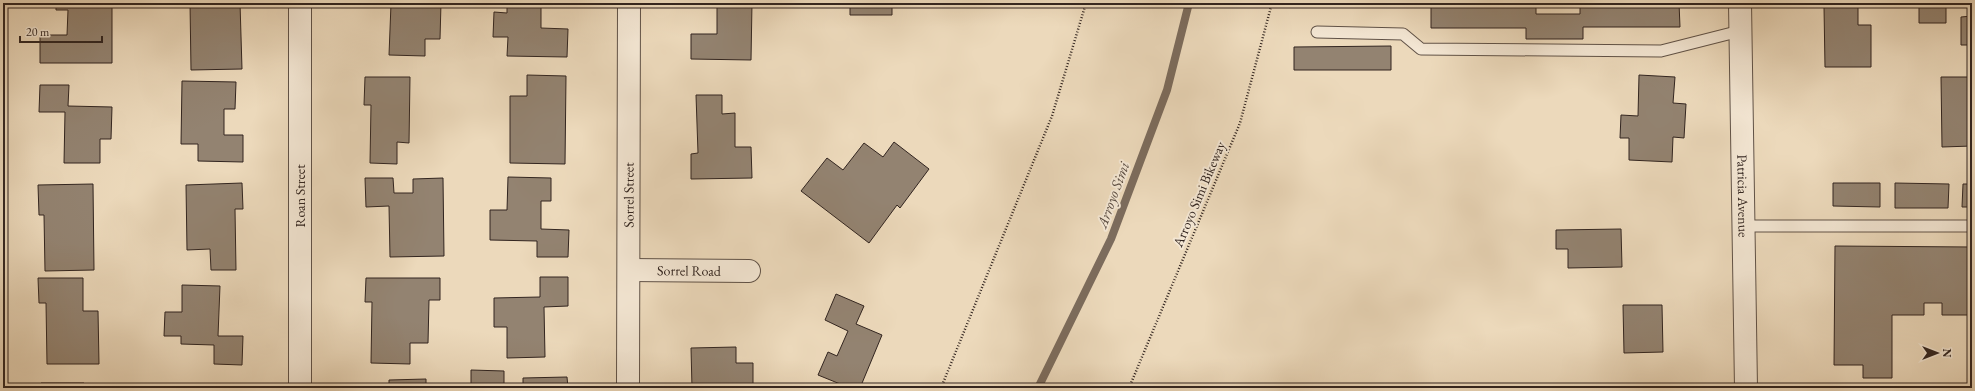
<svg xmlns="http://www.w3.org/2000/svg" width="1975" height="391" viewBox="0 0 1975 391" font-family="'EB Garamond',serif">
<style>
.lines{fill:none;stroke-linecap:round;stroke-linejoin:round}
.stream{stroke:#7c6c5d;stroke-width:8}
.building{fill:#938371;stroke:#322520}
.service-casing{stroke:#605247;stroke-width:13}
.minor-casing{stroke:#605247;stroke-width:24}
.tertiary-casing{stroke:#605247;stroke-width:24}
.path{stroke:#322520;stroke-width:2.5;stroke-dasharray:1 2;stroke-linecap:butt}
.service{stroke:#f3e6d3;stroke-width:11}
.minor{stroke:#f3e6d3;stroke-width:22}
.tertiary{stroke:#f3e6d3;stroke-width:22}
.labels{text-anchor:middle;stroke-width:4;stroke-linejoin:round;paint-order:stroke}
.street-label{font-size:14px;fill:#322520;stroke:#f3e6d3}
.water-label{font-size:15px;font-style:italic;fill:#57493f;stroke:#f3e6d3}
</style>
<rect width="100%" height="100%" fill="#ecd9bb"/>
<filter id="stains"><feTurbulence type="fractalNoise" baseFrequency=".005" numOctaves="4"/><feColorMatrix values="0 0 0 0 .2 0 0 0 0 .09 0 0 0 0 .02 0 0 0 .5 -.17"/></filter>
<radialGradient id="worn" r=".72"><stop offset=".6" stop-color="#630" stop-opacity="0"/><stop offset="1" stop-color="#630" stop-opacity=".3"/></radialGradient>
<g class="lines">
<path class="stream" d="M1038 388 1111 239 1167 90 1189 3"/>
</g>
<path class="building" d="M56 3H112V63H40V35H67L68 10H56Z
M190 3H240L242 69 191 70Z
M364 3H441L440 39H425V56L389 55 391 4Z
M507 3H541V28L568 29 567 57 507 56 508 37H493L494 12 507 13Z
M706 3H752L751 60 691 59V34H717V6H706Z
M850 3H892V15H850Z
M1431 3H1536V14H1580V3H1679L1680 27H1583V39H1526V28H1431Z
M1919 3H1946V23H1919Z
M1824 7H1858V25H1871V67H1825Z
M1972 16V45H1961V17Z
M1391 46V70H1294V47Z
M527 75 566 76 565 164 510 163V96H527Z
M1639 75 1675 77 1673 103 1686 104 1684 138 1673 137 1672 162 1629 160V138H1620L1621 115 1638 116Z
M365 77H410L409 143 397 142V164L370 163 371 105H364Z
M1941 77H1972V146L1942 147Z
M182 81 236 82 235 109H224V135H243V162L198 161V144H181Z
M40 85H69L68 106 112 107 111 139H100V163H64L65 112H39Z
M696 95H722V114L735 113V147H751L752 178 691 179V154L698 153Z
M894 142 929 169 900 208 897 205 869 243 801 191 827 158 843 170 864 143 883 157Z
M508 177 551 178V201H541V229L569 230 568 257H537V241L490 240V210H507Z
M365 178H393L394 193H413V179L443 178 444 256 390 257 389 206 366 207Z
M242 183 243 209H235L236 270H211L210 249 187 250 186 185Z
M1833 183H1880V207L1833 206Z
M1895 183 1949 184 1948 208H1895Z
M93 184 94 270 45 271 44 215H39L38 185Z
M1963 184H1972V207H1962Z
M1621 229 1622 267 1568 268V249H1556V230Z
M1835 246 1972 247V315H1942V303H1924V315H1892V378H1863V365H1834Z
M540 277H568V306L544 307 545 357 507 358V327H494V298L540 297Z
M38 278H83V311H98L99 364H47L46 303H39Z
M366 278H440V300H429L428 343H410V364L371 363 372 302H365Z
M182 285 220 286 218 336H243L242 365 214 364V345L181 344V336H164L165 312H182Z
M836 294 864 306 856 324 882 335 860 388H850L818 375 828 352 837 356 848 331 825 320Z
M1623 305H1662L1663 352 1624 353Z
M736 347V363H753V388H692L691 348Z
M471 370 504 371V388H471Z
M567 377 568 388H523V378Z
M426 379V388H389V380Z
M41 383H84V388H41Z
M243 385V388H213V386Z"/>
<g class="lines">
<defs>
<path id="service" d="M1317 32 1403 34 1421 49 1661 51 1740 31
M1743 226H1972"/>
<g id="minor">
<path id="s1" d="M629 270 749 271"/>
<path d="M300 388V3"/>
<path id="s2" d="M628 388 629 3"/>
</g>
<g id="tertiary">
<path id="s3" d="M1740 3 1746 388"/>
</g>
</defs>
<use href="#service" class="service-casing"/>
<use href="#minor" class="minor-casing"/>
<use href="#tertiary" class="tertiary-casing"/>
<path class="path" d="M941 388 1052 116 1086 3
M1129 388 1240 123 1272 3"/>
<use href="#service" class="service"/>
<use href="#minor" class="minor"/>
<use href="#tertiary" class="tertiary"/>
</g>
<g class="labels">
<g class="street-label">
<text transform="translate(1199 194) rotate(-67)" y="5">Arroyo Simi Bikeway</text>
<text transform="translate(300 196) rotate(-90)" y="5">Roan Street</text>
<text dy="5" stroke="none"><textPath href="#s2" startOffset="193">Sorrel Street</textPath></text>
<text dy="5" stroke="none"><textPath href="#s3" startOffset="193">Patricia Avenue</textPath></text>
<text dy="5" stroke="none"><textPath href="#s1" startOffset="60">Sorrel Road</textPath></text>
</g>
<g class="water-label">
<text transform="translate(1113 195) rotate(-70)" y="5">Arroyo Simi</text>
</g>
</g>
<rect width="1975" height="391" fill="none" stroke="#ecd9bb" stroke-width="16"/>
<rect x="4" y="4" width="1967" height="383" fill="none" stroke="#322520" stroke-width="2"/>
<rect x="8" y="8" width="1959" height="375" fill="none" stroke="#322520"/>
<g transform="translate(1937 353) rotate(90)" stroke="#f3e6d3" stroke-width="3" paint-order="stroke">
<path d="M0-3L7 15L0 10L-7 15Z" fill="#322520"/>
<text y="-6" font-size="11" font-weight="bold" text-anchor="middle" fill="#322520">N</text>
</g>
<path d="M20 36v6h82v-6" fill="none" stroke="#322520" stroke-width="2"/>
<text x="26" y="36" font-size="12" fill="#322520" stroke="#f3e6d3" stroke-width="3" paint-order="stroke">20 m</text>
<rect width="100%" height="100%" filter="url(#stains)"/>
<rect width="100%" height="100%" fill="url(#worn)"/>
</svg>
